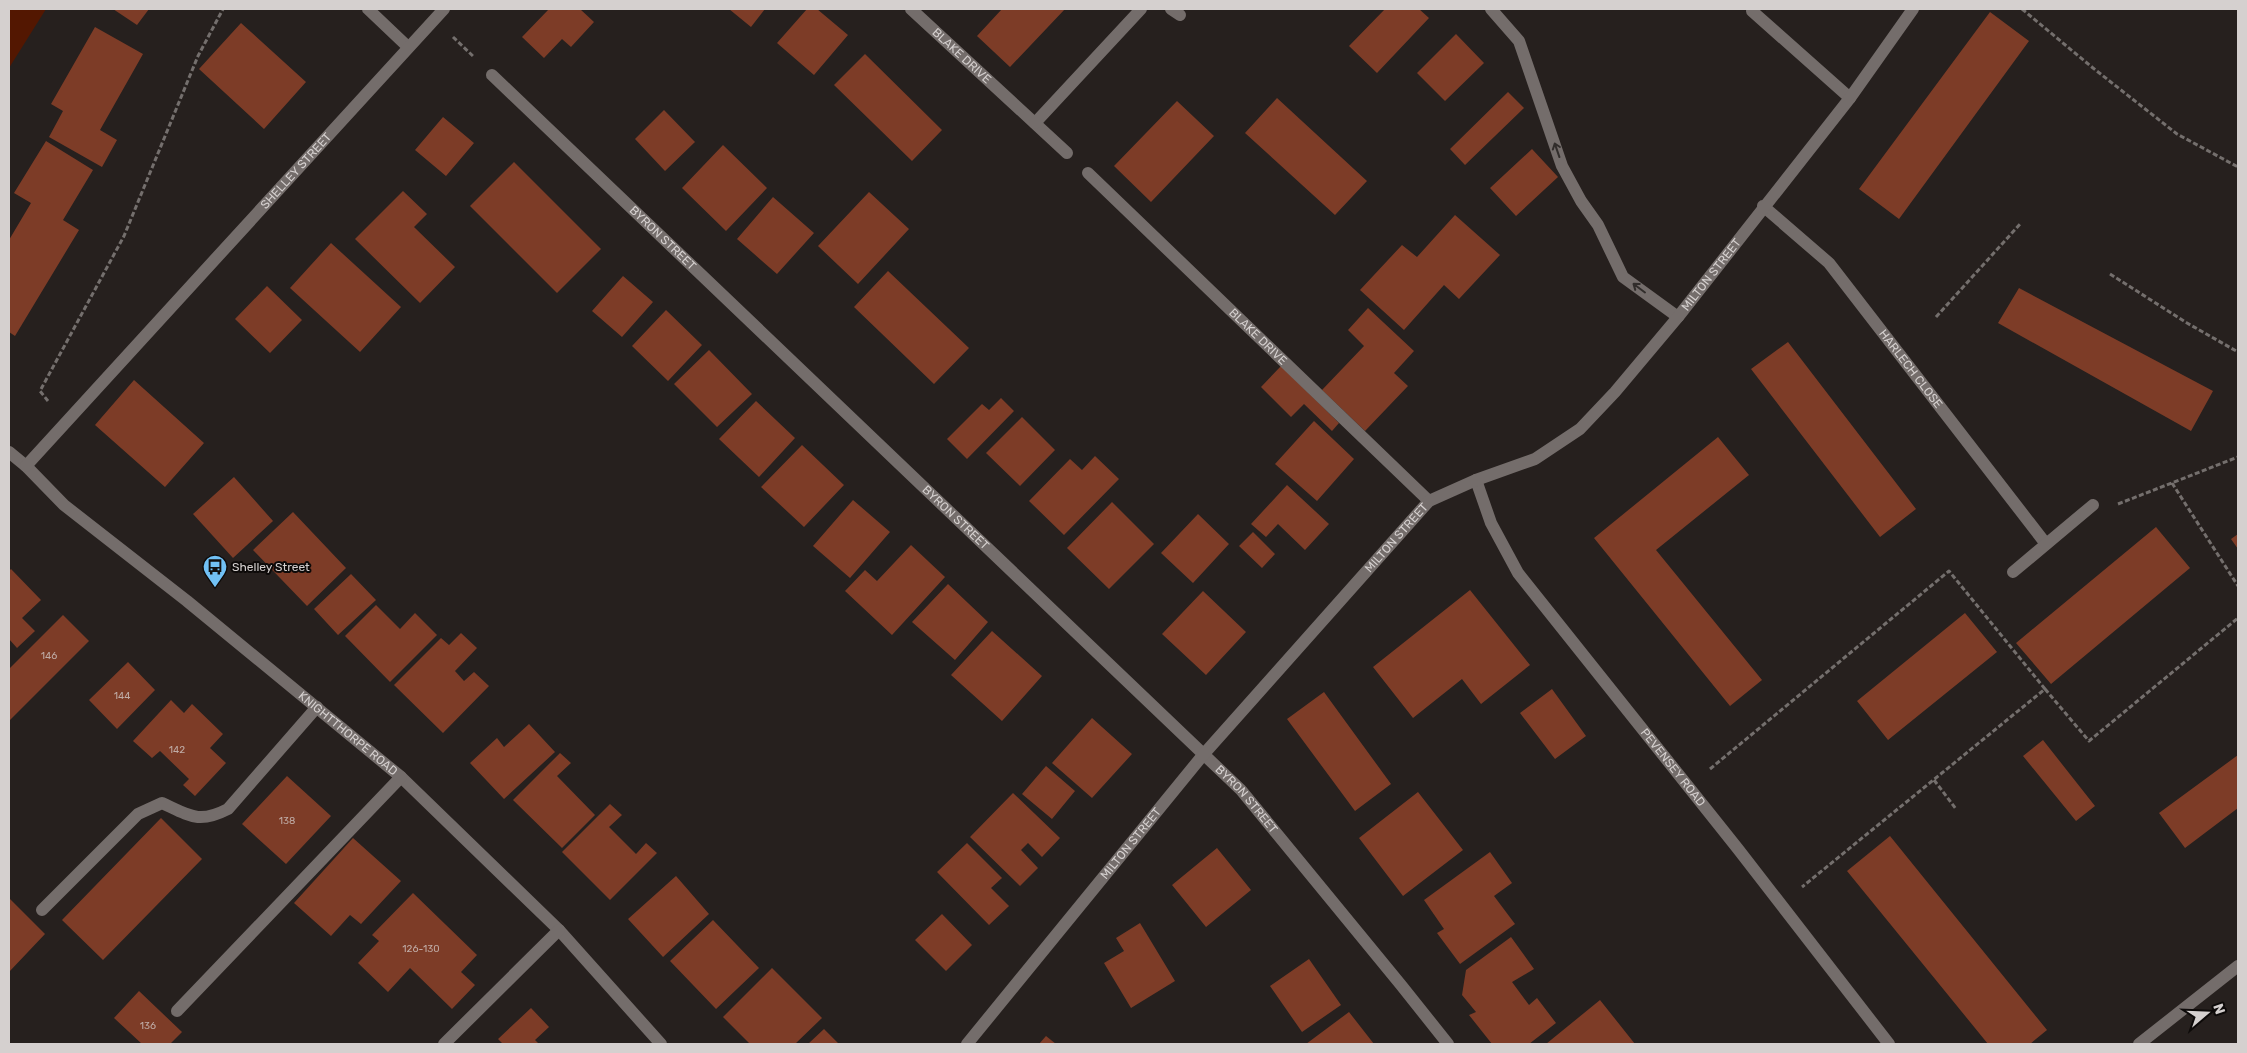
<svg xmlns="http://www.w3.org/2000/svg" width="2247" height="1053" viewBox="0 0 2247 1053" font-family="Rubik,sans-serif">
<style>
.green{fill:#531701}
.building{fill:#7d3c27}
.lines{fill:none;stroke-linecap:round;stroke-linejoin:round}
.path{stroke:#746f6d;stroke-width:3;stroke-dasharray:5 2.5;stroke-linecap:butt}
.minor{stroke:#746d6b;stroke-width:12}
.oneway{stroke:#312d2b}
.labels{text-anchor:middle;stroke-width:4;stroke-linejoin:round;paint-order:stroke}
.number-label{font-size:10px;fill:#bfaba5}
.street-label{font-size:12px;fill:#d5d0cf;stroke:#0d0a09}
.poi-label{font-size:12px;fill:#d5d0cf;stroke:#0d0a09;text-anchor:start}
</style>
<rect width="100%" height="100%" fill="#26201e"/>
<path class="green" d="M9 9H46L9 68Z"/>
<path class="building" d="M113 9H149L137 25Z
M549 9H580L594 22 571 47 562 39 544 58 522 37Z
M729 9H765L751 27Z
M807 9H817L848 35 814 75 777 43Z
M1002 9H1065L1010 67 977 36Z
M1385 9H1419L1429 18 1377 73 1349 46Z
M1990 12 2029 41 1899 219 1859 189Z
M241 23 306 82 264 129 199 69Z
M95 27 143 54 100 130 117 140 102 167 49 137 63 111 51 104Z
M1456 34 1484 63 1445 101 1417 73Z
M865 54 942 130 912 161 834 85Z
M1508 92 1524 108 1465 165 1450 149Z
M1277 98 1367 181 1335 215 1245 133Z
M1177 101 1214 136 1151 202 1114 166Z
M664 110 695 142 665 171 635 139Z
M443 117 474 143 446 176 415 150Z
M46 141 93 170 63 220 79 230 15 336 9 332V240L31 203 14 193Z
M723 145 767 188 726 231 682 188Z
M1532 149 1558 177 1516 216 1490 188Z
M514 162 601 249 557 293 470 206Z
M403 191 427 214 414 227 455 267 420 303 355 239Z
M869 192 909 229 858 284 818 246Z
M773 197 814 233 777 274 737 239Z
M1455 215 1500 255 1459 299 1444 285 1404 330 1360 290 1402 245 1417 257Z
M331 243 401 307 360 352 290 288Z
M888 271 969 348 934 384 854 307Z
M623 276 653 302 622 337 592 311Z
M267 286 302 320 270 353 235 319Z
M2019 288 2213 391 2191 431 1998 323Z
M1368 308 1414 351 1394 373 1408 386 1365 431 1322 390 1364 346 1348 330Z
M666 310 702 345 668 381 632 346Z
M1788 342 1916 509 1880 537 1751 369Z
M709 350 752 394 717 427 674 384Z
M1281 366 1339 423 1332 431 1304 404 1291 417 1261 387Z
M134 380 204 443 165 487 95 425Z
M1001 398 1014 411 967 459 947 439 982 404 989 410Z
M756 401 795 438 759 477 719 439Z
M1022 417 1055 450 1020 486 986 453Z
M1314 421 1354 459 1317 501 1275 464Z
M1718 437 1749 475 1656 550 1762 680 1730 706 1594 538Z
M802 445 844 485 804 527 761 487Z
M1095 456 1119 479 1064 535 1029 501 1070 459 1082 470Z
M234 477 273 521 233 558 193 514Z
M1287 485 1329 524 1305 550 1278 524 1266 537 1251 524Z
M853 500 890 532 850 578 813 546Z
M1112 502 1154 544 1109 589 1067 548Z
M293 512 346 568 307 606 253 550Z
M1198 514 1229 544 1193 583 1161 553Z
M2156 527 2190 568 2051 684 2016 643Z
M1253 532 1275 554 1262 568 1239 546Z
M2238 534V549L2231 539Z
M911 545 945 577 892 635 845 591 865 570 877 581Z
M11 569 41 600 22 618 35 631 17 648 9 639V571Z
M351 574 376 600 338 635 314 609Z
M948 584 988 622 955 660 912 622Z
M1470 590 1530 665 1481 704 1462 679 1413 718 1373 667Z
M1203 591 1246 632 1206 675 1162 634Z
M376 605 400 629 415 613 437 635 390 682 345 636Z
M1965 613 1997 652 1888 740 1857 701Z
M63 615 89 641 9 721V669Z
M992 631 1042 676 1002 721 951 675Z
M461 633 477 648 455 671 464 681 474 672 489 686 443 733 394 685 441 638 449 645Z
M128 662 155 690 117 729 89 700Z
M1552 689 1586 736 1555 759 1520 713Z
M1324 692 1391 784 1355 811 1287 719Z
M171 700 184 713 192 704 223 734 210 748 226 763 195 796 183 785 189 779 160 751 152 758 133 741Z
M1092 718 1132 754 1092 798 1052 763Z
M529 724 555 752 504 799 470 763 497 738 504 747Z
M2043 740 2095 806 2076 821 2023 756Z
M560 753 571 763 557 776 595 815 562 848 513 800Z
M2238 755V808L2185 848 2159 813Z
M1046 766 1075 791 1052 819 1022 794Z
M287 776 331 816 286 864 242 824Z
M1418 792 1463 850 1403 896 1359 838Z
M1013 793 1060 838 1042 857 1028 843 1021 850 1038 868 1020 886 970 837Z
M610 804 622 815 609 827 636 854 646 843 657 853 610 900 562 852Z
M161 818 202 859 103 960 62 920Z
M1890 836 2047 1030 2030 1044H1988L1847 871Z
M353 838 401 881 361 924 350 915 331 936 294 903Z
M967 843 1002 878 991 888 1009 906 989 925 937 872Z
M1217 848 1251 890 1206 927 1172 885Z
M1490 852 1512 883 1494 896 1515 924 1460 964 1437 933 1444 929 1424 900Z
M676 876 709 914 663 957 628 919Z
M413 893 477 955 461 972 475 985 452 1009 410 968 388 992 358 963 379 941 372 935Z
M9 898 45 934 9 972Z
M942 914 972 945 946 971 915 940Z
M713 920 759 968 716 1009 670 961Z
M1140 923 1175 981 1131 1008 1104 963 1124 951 1116 938Z
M1511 937 1534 969 1512 982 1529 1005 1537 998 1556 1023 1529 1044H1492L1469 1015 1476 1012 1462 995 1466 970Z
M1309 959 1341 1005 1302 1032 1270 986Z
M772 968 822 1018 795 1044H750L723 1017Z
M139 991 182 1032 170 1044H142L114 1018Z
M1600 1000 1635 1044H1546Z
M531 1008 549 1027 535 1040 539 1044H503L498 1039Z
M1349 1012 1374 1044H1306Z
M824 1029 839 1044H808Z
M1046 1036 1056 1044H1039Z"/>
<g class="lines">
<path class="path" d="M2022 9 2093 68 2177 134 2238 167
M453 37 474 57
M2110 274 2187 323 2238 352
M1936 317 2021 223
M48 401 40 391 124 236 198 56 223 9
M2172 483 2238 586
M2118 504 2238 457
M2045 689 2089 741 2238 618
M1710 769 1949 571 2045 689 1802 887
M1934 780 1956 809"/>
<g class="minor">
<path d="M368 9 408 47"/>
<path id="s1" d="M911 9 1067 153"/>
<path d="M1171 9 1180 15"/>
<path d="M1491 9 1519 41 1562 166 1581 201 1598 225 1623 277 1678 317"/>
<path d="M1752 11 1850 98"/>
<path id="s2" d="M492 75 1241 790 1401 985 1448 1044"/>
<path d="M1035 123 1141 9"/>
<path id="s3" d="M1088 173 1429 501"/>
<path id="s4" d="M1763 206 1829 263 2046 544"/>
<path id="s5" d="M9 452 26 466 64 505 187 601 401 777 559 930 661 1044"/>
<path id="s6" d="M26 466 444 9"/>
<path id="s7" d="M1476 480 1491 523 1518 573 1738 849 1889 1044"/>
<path d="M2013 572 2093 505"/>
<path d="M42 910 138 814 162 803C190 816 199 824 228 809L317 707"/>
<path d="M177 1011 401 777"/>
<path d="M444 1044 559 930"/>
<path id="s8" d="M967 1044 1203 755 1429 501 1476 480 1535 459 1580 429 1615 392 1678 317 1850 98 1913 9"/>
<path d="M2139 1044 2238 966"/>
</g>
</g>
<defs><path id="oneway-shaft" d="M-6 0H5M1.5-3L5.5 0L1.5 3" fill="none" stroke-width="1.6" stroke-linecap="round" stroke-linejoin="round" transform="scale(1.25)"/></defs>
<g class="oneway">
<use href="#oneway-shaft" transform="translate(1557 150) rotate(-109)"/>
<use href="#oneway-shaft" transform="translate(1639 288) rotate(-143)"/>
</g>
<defs>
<symbol id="bus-pin" viewBox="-11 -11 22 30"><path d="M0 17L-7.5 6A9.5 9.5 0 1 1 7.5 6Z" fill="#71c1f5" stroke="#0d0a09"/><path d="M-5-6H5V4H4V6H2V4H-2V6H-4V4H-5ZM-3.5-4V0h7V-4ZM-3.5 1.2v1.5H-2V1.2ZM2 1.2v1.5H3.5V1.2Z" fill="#111"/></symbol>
</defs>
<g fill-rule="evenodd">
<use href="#bus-pin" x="201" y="553" width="28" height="38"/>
</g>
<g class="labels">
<g class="number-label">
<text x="49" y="659">146</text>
<text x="122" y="699">144</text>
<text x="177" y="753">142</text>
<text x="287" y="824">138</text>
<text x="421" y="952">126-130</text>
<text x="148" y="1029">136</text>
</g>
<g class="street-label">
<text dy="4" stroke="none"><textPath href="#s1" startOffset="69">BLAKE DRIVE</textPath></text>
<text dy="4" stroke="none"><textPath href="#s6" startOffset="400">SHELLEY STREET</textPath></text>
<text dy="4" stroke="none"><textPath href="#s2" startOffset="236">BYRON STREET</textPath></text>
<text dy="4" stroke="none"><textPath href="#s8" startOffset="1084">MILTON STREET</textPath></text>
<text dy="4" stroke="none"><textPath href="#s3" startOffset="236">BLAKE DRIVE</textPath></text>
<text dy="4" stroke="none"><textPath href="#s4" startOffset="221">HARLECH CLOSE</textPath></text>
<text dy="4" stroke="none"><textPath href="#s2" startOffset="641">BYRON STREET</textPath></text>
<text dy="4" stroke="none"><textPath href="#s8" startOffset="664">MILTON STREET</textPath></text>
<text dy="4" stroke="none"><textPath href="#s5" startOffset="441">KNIGHTTHORPE ROAD</textPath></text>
<text dy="4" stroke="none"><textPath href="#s7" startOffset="351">PEVENSEY ROAD</textPath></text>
<text dy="4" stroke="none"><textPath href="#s2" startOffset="1046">BYRON STREET</textPath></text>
<text dy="4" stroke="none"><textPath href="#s8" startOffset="259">MILTON STREET</textPath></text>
</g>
<g class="poi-label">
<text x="232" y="571">Shelley Street</text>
</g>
</g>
<rect width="2247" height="1053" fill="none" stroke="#d5d0cf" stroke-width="20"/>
<g transform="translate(2207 1013) rotate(71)" stroke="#0d0a09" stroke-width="4" paint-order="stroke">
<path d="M0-4L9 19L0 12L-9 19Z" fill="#d5d0cf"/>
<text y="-8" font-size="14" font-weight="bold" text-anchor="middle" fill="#d5d0cf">N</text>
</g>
</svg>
